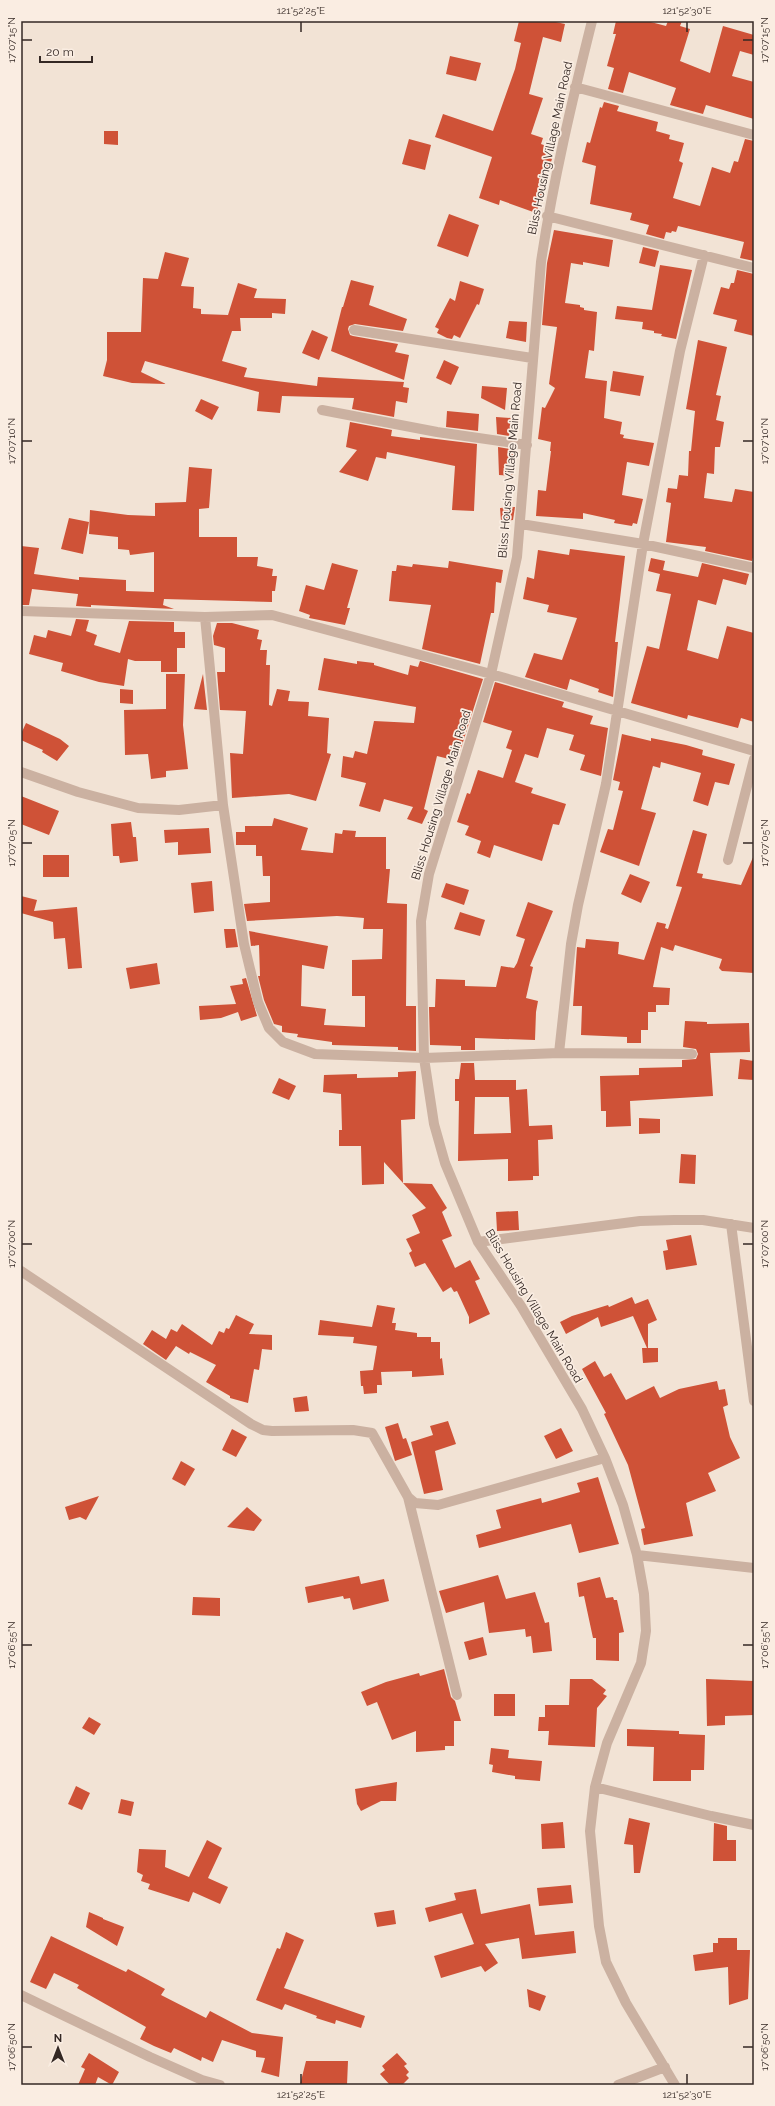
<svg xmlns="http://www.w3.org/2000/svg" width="775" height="2106" viewBox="0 0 775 2106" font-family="Raleway,sans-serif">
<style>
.building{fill:#cf5237;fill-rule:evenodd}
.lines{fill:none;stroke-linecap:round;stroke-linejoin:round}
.minor{stroke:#cbb1a1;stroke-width:10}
.ticks{fill:none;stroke:#342824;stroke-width:1.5}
.labels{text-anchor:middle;stroke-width:3.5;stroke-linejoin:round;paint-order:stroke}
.street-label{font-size:12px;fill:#342824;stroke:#faede2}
.neatline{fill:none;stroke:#342824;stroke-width:1.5}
.ticks-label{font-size:10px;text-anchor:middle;fill:#342824}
</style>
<rect width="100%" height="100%" fill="#f2e3d5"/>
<path class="building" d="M519 21H551L565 24 561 42 543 37 529 94 543 98 531 134 543 138 541 144 549 147 545 156 552 159 544 183H547L536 213 500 200 499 205 479 198 492 157 435 137 443 114 493 131 515 69 521 43 514 41Z
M616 21H647L666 26 668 21H682L680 26 690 29 680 61 710 73 723 26 754 35V55L740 51 732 76 754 82V119L706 105 703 114 670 105 676 88 629 72 623 93 608 89 614 68 607 66 616 34H613Z
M450 56 481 63 476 81 446 74Z
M604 102 619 106 617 111 658 122 656 131 670 135 669 139 684 143 679 161 683 163 673 198 700 206 712 167 730 173 734 161 738 162 745 139 754 141V261L740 258 744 242 678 226 676 232 672 231 671 233 666 232 664 239 646 234 649 225 630 220 632 213 590 204 596 166 582 162 587 142 590 143 600 107 602 108Z
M104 131H118V145L104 144Z
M409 139 431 145 425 170 402 164Z
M449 214 479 225 468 257 437 246Z
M554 230 613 240 609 267 583 262V265L571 263 565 303 580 305V307L584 308V310L597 312 594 351 589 350 585 378 607 381 604 418 622 422 620 434 624 435 623 438 654 443 649 466 627 462 622 495 643 499 637 524 633 523 632 526 614 523 615 520 583 513V519L536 516 538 490 546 491 551 451H550L551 442 538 439 542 407 545 408 555 388 549 384 557 327 542 325 547 263Z
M643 247 659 251 655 267 639 263Z
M165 252 189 258 181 286 194 287 193 308 201 309V314L228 315 238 283 257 289 254 298 286 299 285 314 272 313V318H240L241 331H232L222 361 247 368 244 377 317 386 318 377 404 382 403 387 409 388 407 403 396 401 394 417 352 409 354 398 282 396 280 413 257 411 259 392 145 361 141 372 166 384 132 383 103 376 107 360V332H141L143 278 158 279Z
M660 265 692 270 676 339 661 336 662 334 654 333V331L642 329 643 322 615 319 617 306 652 310Z
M737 270 754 274V336L734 331 737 320 713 314 721 287 729 289 731 283H734Z
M351 280 374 286 369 305 407 319 403 331 355 324 349 326 348 329 350 335 353 336 398 344 395 352 409 355 404 380 331 351 342 307H343Z
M460 281 484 289 479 305 477 304 460 338 454 335 452 339 447 338 437 333 439 329 435 327 450 298 455 301Z
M509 321 527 322 526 342 506 338Z
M312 330 328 337 319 360 302 353Z
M698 340 727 347 716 395 721 396 716 420 724 422 720 447H715L714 474 707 473 704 498 732 502 735 489 754 492V554L752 561 705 551 706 547 666 542 671 503 666 502 668 488 677 489 679 475 688 476 689 451H691L695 411 686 409Z
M444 360 459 367 451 385 436 378Z
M613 371 644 376 640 396 610 391Z
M482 386 507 388 505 410 481 398Z
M201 399 219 407 212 420 195 411Z
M447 411 479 414 478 431 446 427Z
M496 417 511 418 509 436 497 434Z
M350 422 392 430 391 436 420 440V437L477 444 474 511 452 510 455 466 387 452 386 459 376 457 368 481 339 472 357 450 346 447Z
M498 447 515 450 512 476 499 475Z
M189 467 212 469 209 508 199 509V537H237V557H258L257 566 273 569 272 576H277L275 591H272V602L164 599 163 605 174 609 91 605V607L76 606 78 594 32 589 29 605H21V546L39 548 34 574 79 580V577L126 580V591L154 592V552L130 555 129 550 118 549V537L89 534 90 510 128 515 155 516V503L186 502Z
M515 507 513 520 501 521 500 508Z
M69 518 89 522 83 554 61 549Z
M570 549 625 556 615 642H618L613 697 598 692 599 689 570 679 567 690 525 677 534 653 562 660 577 618 547 612 549 605 523 599 527 577 534 579 538 550 569 555Z
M651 558 665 561 663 570 698 577 702 563 749 574 746 585 723 579 716 605 698 600 687 650 718 659 727 626 754 633V722L741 718 738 728 688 715 687 719 631 703 647 646 659 649 671 594 656 591 660 574 648 571Z
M449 561 503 570 501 583 496 582 494 613H491L480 664 422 649 431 605 389 601 392 571H396L397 565 412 567 413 564 448 568Z
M332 563 358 570 347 608H350L345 625 309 618 310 615 299 611 306 585 324 590Z
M76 619 89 620 86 631 97 635 94 645 120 653 129 621 174 622V632H185V648H177V672H161V661H135L128 659 124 686 99 682 61 671 63 663 29 654 34 635 46 638 48 630 71 636Z
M217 623H232L259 630 257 639 262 640 260 650H267L266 665H270L269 705 272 706 277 689 290 691 288 701 309 702 308 716 329 718 327 753 331 754 316 801 289 794 232 798 230 753 243 754 246 711 220 710 217 672H225V648L214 645 213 636Z
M324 658 357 664V661L374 663V665L408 675 410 665 418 667 420 661 483 679 457 761 437 756 424 809 428 811 422 824 407 819 413 807 384 799 380 812 359 806 366 783 341 777 343 756 353 758 355 751 367 754 374 721 414 723 416 707 318 690Z
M166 674H185L183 725 188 769 166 771V777L151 779 148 754 125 755 124 710 166 709Z
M203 674 207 710 194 709Z
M495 682 564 702 562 707 593 716 590 724 608 728 601 776 580 770 585 755 569 750 574 735 547 728 538 758 525 754 515 782 533 788 531 793 566 804 559 825 553 824 542 861 494 845 490 858 477 853 481 841 465 835 469 826 457 822 467 793 470 794 478 770 503 778 512 750 506 748 512 731 483 722Z
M120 689 133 690V704L120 703Z
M26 723 60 739 69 746 57 761 42 752 43 750 21 740V734Z
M622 734 651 741V738L686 745 703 750 702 755 735 764 729 785 715 782 708 806 693 801 701 773 661 762 660 768 653 766 641 809 656 813 639 866 600 852 608 829 613 830 623 791 618 790 620 782 613 780Z
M21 796 59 811 49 835 21 824Z
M274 818 308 828 301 850 333 853 335 833 342 834 343 830 356 831 355 837H386V869H390L387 903 407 904 406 1006H416V1051L398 1050V1047L332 1045V1042L297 1037 298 1034 282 1032V1026L274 1024 264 1000 258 976H260L259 945 251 946 249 931 328 946 324 969 302 965 301 1006 326 1009 324 1025 365 1027V996H352V960L382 959 383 929H363L364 918 352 917 337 916 247 921 244 904 270 902V876H263L262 856H256V845H236V832H245V826H272Z
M131 822 133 837H136L138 861 120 863 119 856H113L111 824Z
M209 828 211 853 178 855V842L165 843 164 830Z
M693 830 707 834 697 873 703 874 702 878 741 885 754 855V973L722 971 719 968 722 959 675 945 673 951 661 947 653 987 670 988 669 1005H656V1012H648V1030H641V1043H627V1037L581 1035 582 1006H573L577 947 585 948 586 939 619 942 618 954 644 960 657 922 666 924 664 932 665 928 668 929 682 887 676 886Z
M43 855H69V877H43Z
M630 874 650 882 641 903 621 894Z
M212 881 214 911 194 913 191 883Z
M446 883 469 890 464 905 441 897Z
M21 896 37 900 34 911 77 907 82 968 68 969 65 938 54 939 53 922 21 913Z
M528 902 553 911 530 966 533 967 526 998 538 1001 536 1012 535 1040 475 1038V1050H461V1046L430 1045 429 1007H435L436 979 465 980V986L496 987 501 966 514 968 517 963 525 939 516 936Z
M460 912 485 920 480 936 454 929Z
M224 929H235L238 947 226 948Z
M157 963 160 984 130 989 126 968Z
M246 978 257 1016 241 1021 238 1012 221 1018 200 1020 199 1006 236 1004 230 986 243 984 242 979Z
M685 1021 707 1022V1024L749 1023 750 1052 710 1053 713 1096 630 1101 631 1126 606 1127V1111H601L600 1076 639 1075V1068L682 1067V1060L696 1059 698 1054 696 1049 683 1047Z
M740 1059 754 1061V1080L738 1079Z
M461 1063H474L475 1080H516V1090L527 1089 529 1126 552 1125 553 1139 538 1140 539 1176H533V1180L508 1181V1159L458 1161 459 1101H455V1079H459ZM475 1097H509L511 1133 474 1134Z
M416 1071 415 1119 401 1120 403 1183 384 1162V1184L362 1185 361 1146H339V1130H342L341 1094 323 1092 324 1075 357 1074V1078L398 1077V1072Z
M279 1078 296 1086 289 1100 272 1093Z
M639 1118 660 1119V1133L639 1134Z
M681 1154 696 1155 695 1184 679 1183Z
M403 1183 432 1184 447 1208 442 1212 452 1236 442 1240 455 1268 470 1260 480 1279 475 1281 490 1314 469 1324V1317L457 1291 454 1292 451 1287 443 1292 425 1263 415 1267 409 1253 412 1251 406 1239 420 1233 412 1215 426 1208Z
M518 1211 519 1230 497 1231 496 1212Z
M691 1235 697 1265 666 1270 663 1251 668 1250 666 1240Z
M632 1297 635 1304 648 1299 657 1320 648 1324V1348H658V1362L643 1363 642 1348H647L633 1316 601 1327 598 1317 566 1334 560 1322 572 1316 608 1305 609 1307Z
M377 1305 395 1308 392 1323H396L395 1330 417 1333V1337H431V1342H440V1359L442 1358 444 1375 412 1377V1371L381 1372 382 1385H377V1393L364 1394 363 1386H361L360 1371 373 1370 377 1346 353 1343 354 1337 318 1335 320 1320 372 1327Z
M236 1315 254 1324 249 1334 272 1335V1350L262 1349 259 1370 254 1369 248 1403 230 1398V1396L206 1382 216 1365 190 1352 189 1354 176 1346 166 1360 143 1344 152 1330 166 1339 171 1329 177 1332 182 1324 212 1345 219 1331 224 1333 226 1328 229 1329Z
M595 1361 604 1377 611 1373 626 1400 654 1386 660 1398 679 1389 717 1381 719 1390 725 1389 728 1405 723 1407 730 1437 740 1458 708 1473 716 1491 686 1503 693 1536 644 1545 641 1529 645 1528 628 1465 604 1414 606 1413 582 1369Z
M307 1396 309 1411 295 1412 293 1398Z
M448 1421 456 1444 435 1451 443 1490 424 1494 411 1442 433 1435 430 1426Z
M398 1423 403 1439 406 1438 412 1455 395 1461 385 1427Z
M561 1428 573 1451 556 1459 544 1436Z
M232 1429 247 1437 236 1457 222 1450Z
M181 1461 195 1469 185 1486 172 1479Z
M598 1477 619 1544 579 1553 571 1524 479 1548 476 1535 501 1528 496 1510 541 1498 542 1503 580 1492 577 1483Z
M99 1496 86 1520 80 1517 69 1520 65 1507Z
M247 1507 262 1520 254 1531 227 1527Z
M498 1575 506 1599 535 1592 545 1623 549 1622 552 1651 533 1653 531 1636 526 1637 525 1629 489 1633 484 1602 446 1613 439 1591Z
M359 1576 361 1584 384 1579 389 1601 353 1610 350 1598 344 1599 343 1596 308 1603 305 1587Z
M600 1577 606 1598 613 1597 614 1600H617L624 1632 619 1633V1661L596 1660V1638H593L584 1596 579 1597 577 1583Z
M193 1597 220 1598V1616L192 1615Z
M483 1637 487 1655 469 1660 464 1642Z
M444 1669 451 1697 455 1701 461 1721H454V1746H445V1750L416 1752V1731L392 1740 377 1702 367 1706 361 1692 386 1682 419 1673 420 1676Z
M570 1679H592L606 1690 603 1694 607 1696 597 1708 595 1747 548 1745 549 1731H538L539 1717H545V1705H569Z
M706 1679 754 1681V1715L725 1716V1725L707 1726Z
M494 1694H515V1716H494Z
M89 1717 101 1724 94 1735 82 1728Z
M627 1729 679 1731V1734L705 1735 704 1770H691V1781H653L654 1747 627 1746Z
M491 1748 509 1750 508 1758 542 1761 540 1781 515 1779V1776L492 1772 493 1765 489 1764Z
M397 1782 396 1801H381L361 1811 357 1804 355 1789Z
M76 1786 90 1793 82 1810 68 1804Z
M121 1799 134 1802 131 1816 118 1813Z
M629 1818 650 1823 640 1873H634L633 1845 624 1844Z
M563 1822 565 1848 542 1849 541 1824Z
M714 1823 727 1826V1840H736V1861H713Z
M207 1840 222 1848 208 1878 228 1887 220 1904 193 1892 189 1902 148 1889 150 1884 141 1881 143 1875 137 1872 139 1849 166 1850 165 1867 189 1877Z
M571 1885 573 1903 539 1906 537 1888Z
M476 1889 481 1914 530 1904 535 1935 574 1931 576 1953 522 1959 519 1938 485 1944 498 1963 485 1972 481 1966 441 1978 434 1956 474 1944 462 1913 429 1922 425 1908 456 1900 454 1893Z
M394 1910 396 1924 377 1927 374 1913Z
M89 1912 103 1918V1919L124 1927 117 1946 86 1927Z
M286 1932 304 1940 284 1988 365 2016 361 2028 336 2020 335 2024 316 2018 317 2016 285 2004 282 2010 256 2000 277 1948 280 1949Z
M51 1936 126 1972 128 1969 165 1989 161 1995 206 2018 210 2011 252 2033 283 2037 279 2077 261 2072 265 2058 256 2057V2051L222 2040 213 2062 202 2057 201 2061 174 2048 171 2053 154 2046 140 2039 146 2027 77 1988 79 1985 54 1973 46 1989 30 1982Z
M718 1938H737V1950H750L748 1999 729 2005 728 1967 695 1971 693 1955 713 1952V1943H718Z
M527 1989 546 1996 540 2011 529 2007Z
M89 2053 119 2072 112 2085 98 2077 95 2085H78L85 2069 81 2067Z
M397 2053 407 2064 404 2066 409 2072 406 2075 409 2078 402 2085H390L380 2074 385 2070 382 2066Z
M306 2061H348L347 2085H300Z"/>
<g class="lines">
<path class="minor" d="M592 21C572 101 553 181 541 262L517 557 491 674 429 874 421 921 424 1058 434 1124 445 1163 478 1242 521 1306 582 1409 605 1458 623 1505 637 1555 644 1594 646 1631 641 1663 607 1743 595 1787 590 1831 599 1926 606 1962 626 2003 675 2085
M575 87 754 135
M547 216 754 268
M354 330 532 358
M322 410 437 432 527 445
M521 524 643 544 754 568
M21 611 205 617 272 615 491 674 754 751
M205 617 223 805 244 944 258 1002 269 1028 283 1042 315 1054 424 1058 559 1053 692 1054
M21 772 78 792 138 808 179 810 223 805
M728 860 754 759
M559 1053 571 944 578 905 606 784 643 544 680 351 704 255
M731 1224 754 1401
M478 1242 640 1221 674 1220H703L754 1228
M21 1271 251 1424 263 1430 272 1431 353 1430 372 1433 408 1497 415 1503 438 1505 605 1458
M408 1497 457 1695
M637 1555 754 1568
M595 1787 711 1816 754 1825
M21 1995 150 2057 202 2080 220 2085
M618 2085 665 2067"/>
</g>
<path class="ticks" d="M301 22V32M687 22V32M22 40H32M743 40H753M22 441H32M743 441H753M22 843H32M743 843H753M22 1244H32M743 1244H753M22 1645H32M743 1645H753M22 2047H32M743 2047H753M301 2074V2084M687 2074V2084"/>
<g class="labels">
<g class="street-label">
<text transform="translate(550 148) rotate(-78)" y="4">Bliss Housing Village Main Road</text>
<text transform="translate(510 470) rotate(-85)" y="4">Bliss Housing Village Main Road</text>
<text transform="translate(441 795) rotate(-73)" y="4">Bliss Housing Village Main Road</text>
<text transform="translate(534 1306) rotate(59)" y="4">Bliss Housing Village Main Road</text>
</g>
</g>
<rect width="775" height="2106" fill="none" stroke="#faede2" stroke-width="44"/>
<g transform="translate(58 2048)" stroke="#faede2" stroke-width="3" paint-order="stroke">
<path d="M0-3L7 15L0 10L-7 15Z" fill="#342824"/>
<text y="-6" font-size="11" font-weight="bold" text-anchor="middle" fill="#342824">N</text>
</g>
<path d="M40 56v6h52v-6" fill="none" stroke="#342824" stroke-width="2"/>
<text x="46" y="56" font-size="12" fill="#342824" stroke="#faede2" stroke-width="3" paint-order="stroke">20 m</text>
<rect x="22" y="22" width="731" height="2062" class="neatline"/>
<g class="ticks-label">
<text x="301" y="14">121°52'25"E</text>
<text x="687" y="14">121°52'30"E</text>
<text transform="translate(11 40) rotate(-90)" y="4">17°07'15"N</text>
<text transform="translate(764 40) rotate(-90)" y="4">17°07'15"N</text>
<text transform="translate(11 441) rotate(-90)" y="4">17°07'10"N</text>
<text transform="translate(764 441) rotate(-90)" y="4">17°07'10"N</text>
<text transform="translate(11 843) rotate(-90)" y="4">17°07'05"N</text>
<text transform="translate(764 843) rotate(-90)" y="4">17°07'05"N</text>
<text transform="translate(11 1244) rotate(-90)" y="4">17°07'00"N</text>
<text transform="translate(764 1244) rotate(-90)" y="4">17°07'00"N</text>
<text transform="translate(11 1645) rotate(-90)" y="4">17°06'55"N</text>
<text transform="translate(764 1645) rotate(-90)" y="4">17°06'55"N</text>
<text transform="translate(11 2047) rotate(-90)" y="4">17°06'50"N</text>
<text transform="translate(764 2047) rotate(-90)" y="4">17°06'50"N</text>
<text x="301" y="2098">121°52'25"E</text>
<text x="687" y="2098">121°52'30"E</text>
</g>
</svg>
